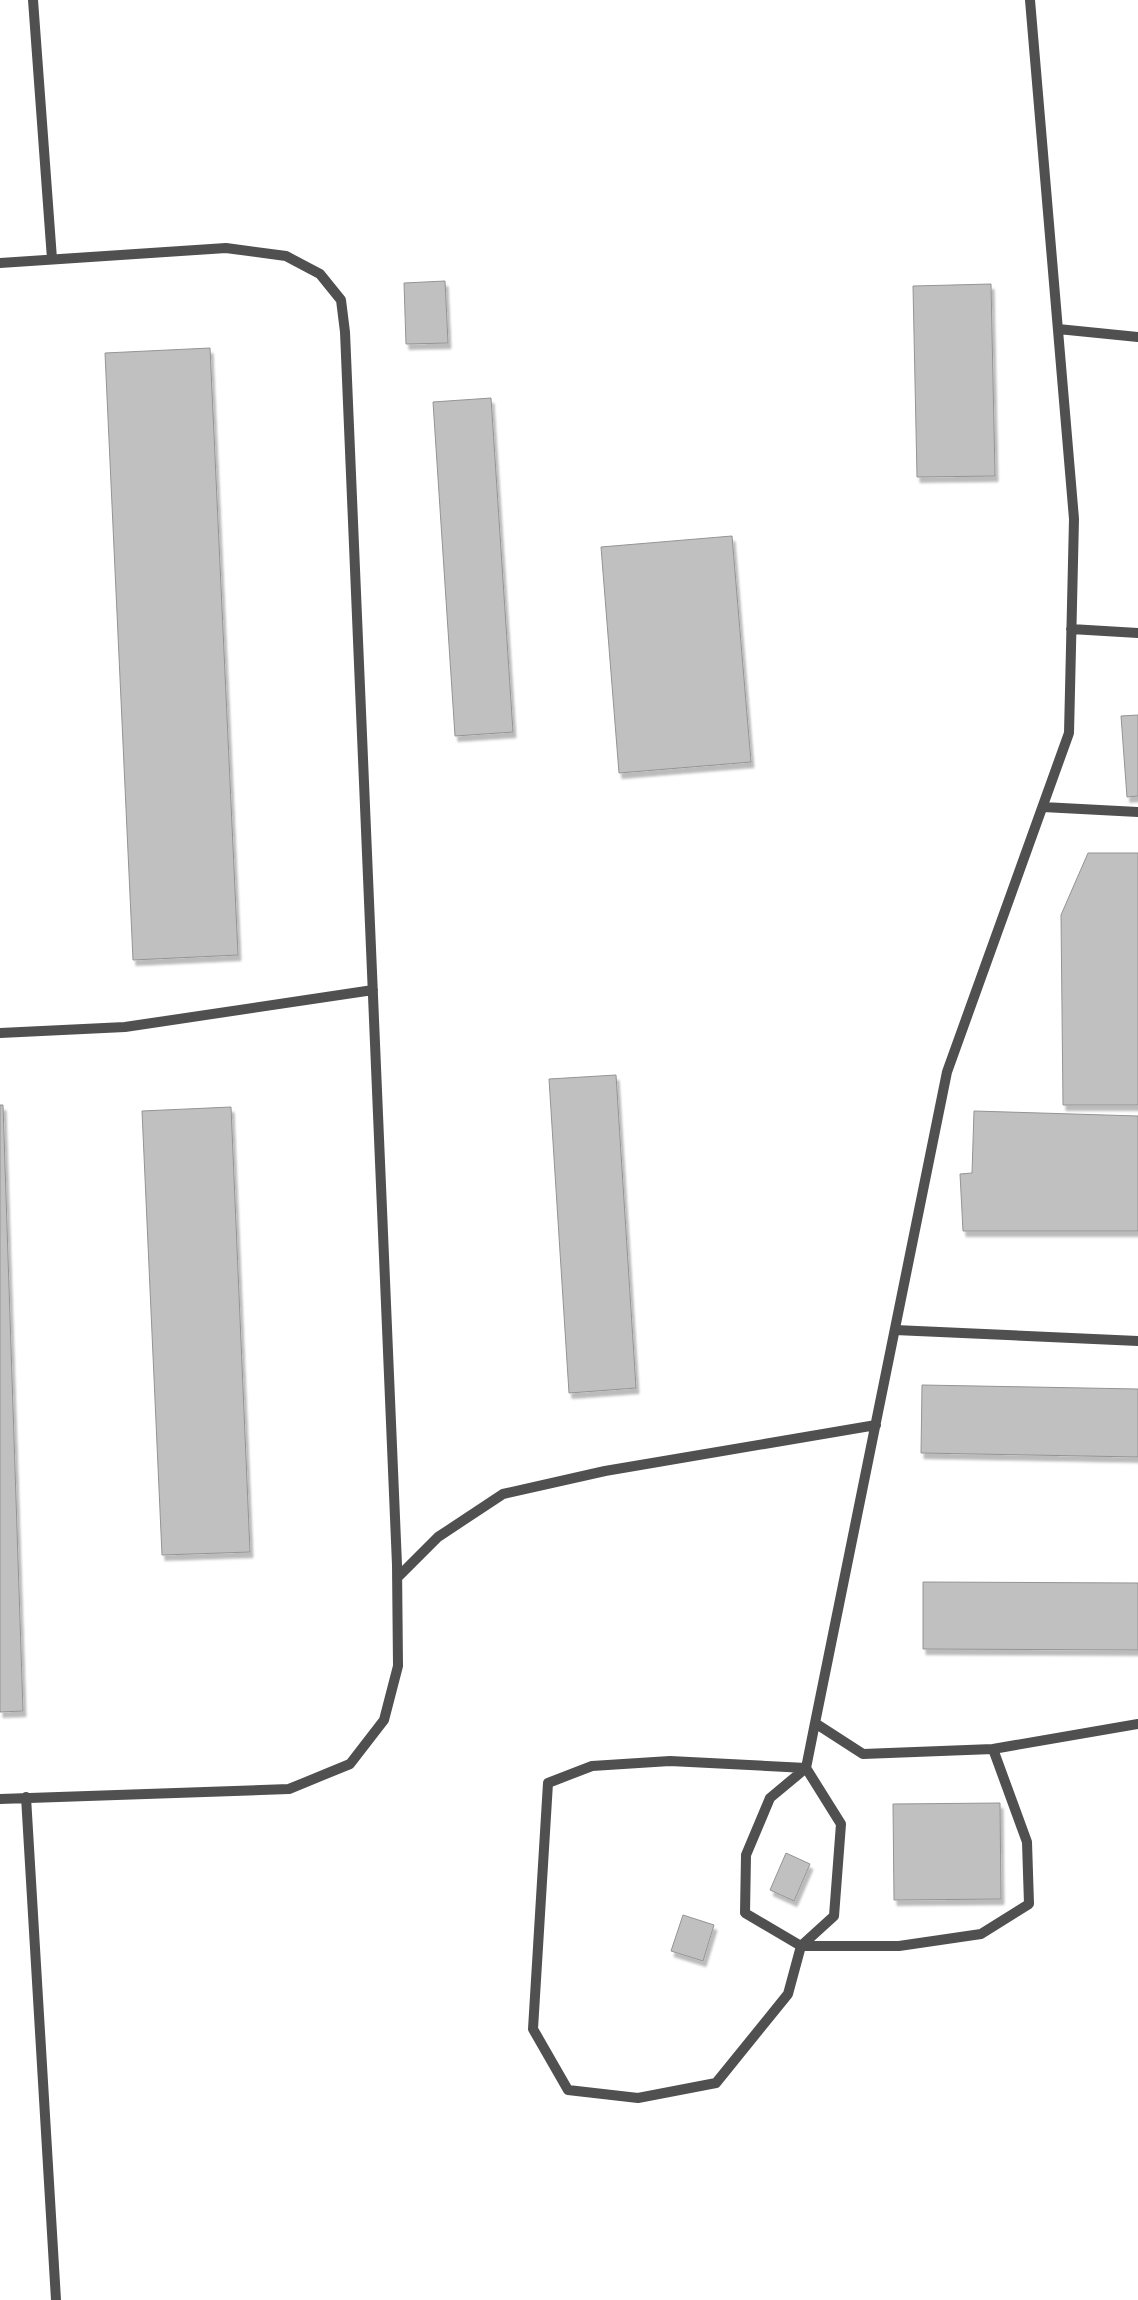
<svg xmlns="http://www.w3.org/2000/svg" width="1138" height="2300" viewBox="0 0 1138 2300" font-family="Arial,sans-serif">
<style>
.building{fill:#c0c0c0;stroke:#949494;filter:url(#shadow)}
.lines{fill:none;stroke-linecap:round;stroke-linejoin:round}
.lane{stroke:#505050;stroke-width:10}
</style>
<defs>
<filter id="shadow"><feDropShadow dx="3" dy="5.5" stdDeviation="1" flood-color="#0004"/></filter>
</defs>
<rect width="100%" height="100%" fill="#fff"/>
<path class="building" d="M445 281 448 343 406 344 404 283Z
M991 284 995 476 917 477 913 286Z
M210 348 238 955 133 960 105 353Z
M491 398 513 732 455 736 433 402Z
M732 536 751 762 619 773 601 547Z
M1138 715V796L1127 797 1121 716Z
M1088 853H1138V1105H1063L1061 915Z
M616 1075 636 1388 569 1393 549 1079Z
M0 1105H3L23 1711 0 1712Z
M231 1107 250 1552 162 1555 142 1111Z
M974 1111 1138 1116V1231H963L960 1174 972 1173Z
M922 1385 1138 1389V1457L921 1453Z
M923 1582 1138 1583V1650L923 1649Z
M1000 1803 1001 1899 894 1900 893 1804Z
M786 1853 810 1864 794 1901 770 1890Z
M683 1915 714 1925 703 1961 671 1951Z"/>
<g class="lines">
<path class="lane" d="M33 0 52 259
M0 263 226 248 286 256 320 274 341 300 345 332 397 1565 398 1666 384 1720 350 1764 289 1789 0 1799
M1058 329 1138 337
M1071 629 1138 633
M1043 807 1138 812
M0 1033 125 1027 373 990
M895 1330 1138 1341
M397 1578 438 1537 503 1494 605 1471 876 1425
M815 1723 863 1754 993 1749 1027 1842 1029 1904 981 1934 899 1946H801L745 1913 746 1855 770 1798 806 1768 815 1723 947 1072 1069 733 1074 519 1030 0
M993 1749 1138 1724
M670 1761 806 1768 841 1824 834 1916 801 1946 788 1994 716 2083 638 2098 568 2090 533 2029 548 1783 592 1766Z
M26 1797 56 2300"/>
</g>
</svg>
